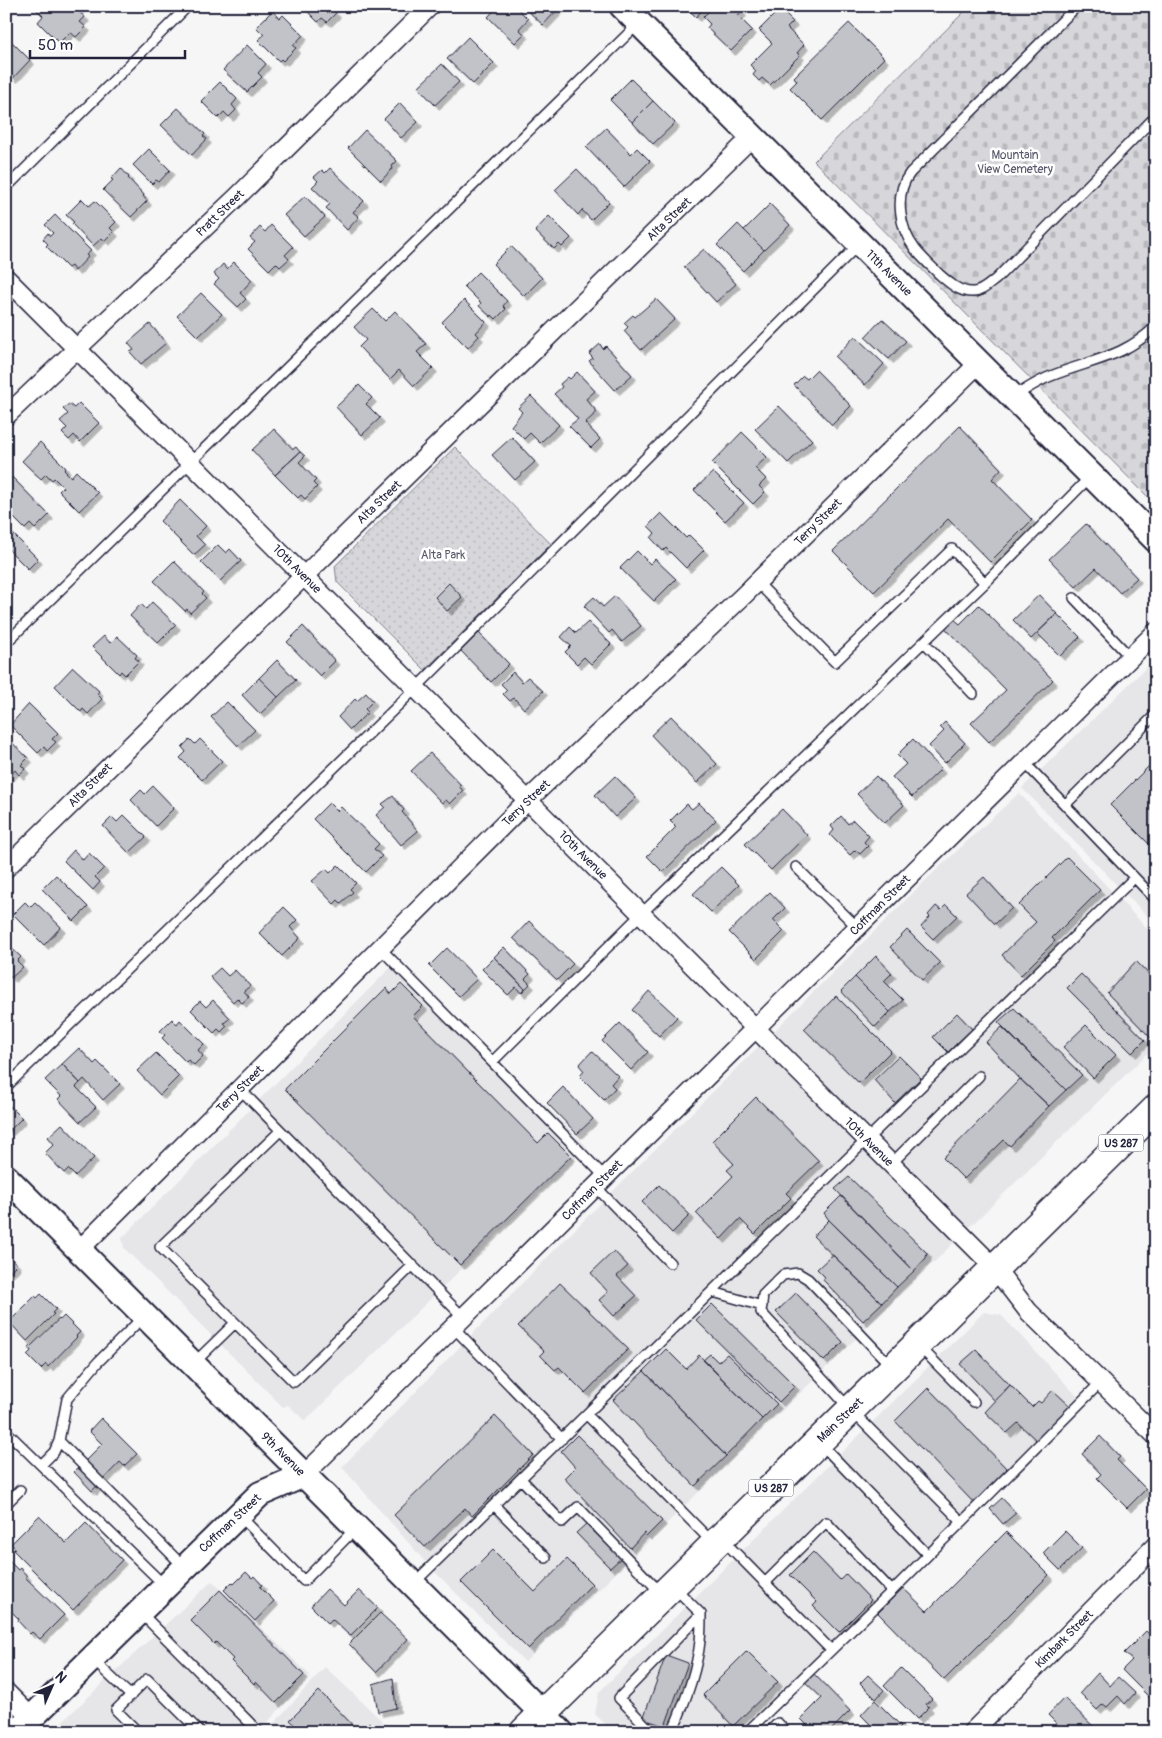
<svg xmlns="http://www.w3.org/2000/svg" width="1162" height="1738" viewBox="0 0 1162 1738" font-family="Pangolin,sans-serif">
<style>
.built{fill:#e6e6e9}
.cemetery{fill:url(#cemetery-stones);stroke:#7c7c8b}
.park{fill:url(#park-dots);stroke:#7c7c8b}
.building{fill:#c2c2c9;stroke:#22223b;filter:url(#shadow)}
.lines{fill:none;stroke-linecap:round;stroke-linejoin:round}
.lane-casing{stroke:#22223b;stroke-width:12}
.street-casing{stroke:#22223b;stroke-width:21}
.secondary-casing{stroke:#22223b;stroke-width:28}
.highway-casing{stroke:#22223b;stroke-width:31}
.lane{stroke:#fff;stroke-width:9}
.street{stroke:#fff;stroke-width:18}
.secondary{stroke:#fff;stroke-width:24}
.highway{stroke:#fff;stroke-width:28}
.labels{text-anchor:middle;stroke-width:5;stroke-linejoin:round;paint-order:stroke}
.shield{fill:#fff;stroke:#646476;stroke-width:1}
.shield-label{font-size:11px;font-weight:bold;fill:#22223b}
.park-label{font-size:12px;fill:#58586b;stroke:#fff}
.street-label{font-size:12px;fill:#22223b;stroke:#fff}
</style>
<defs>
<pattern id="cemetery-stones" width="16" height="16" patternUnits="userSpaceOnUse" patternTransform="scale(1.25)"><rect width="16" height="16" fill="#d7d7db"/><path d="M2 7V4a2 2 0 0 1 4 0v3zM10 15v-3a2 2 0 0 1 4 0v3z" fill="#b8b8bd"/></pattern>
<pattern id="park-dots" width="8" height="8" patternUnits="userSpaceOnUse" patternTransform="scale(1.25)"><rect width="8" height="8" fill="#d7d7db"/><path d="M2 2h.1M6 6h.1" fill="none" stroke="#b8b8bd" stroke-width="1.8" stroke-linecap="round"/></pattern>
<filter id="shadow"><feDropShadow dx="4.5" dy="4.5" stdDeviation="0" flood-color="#0004"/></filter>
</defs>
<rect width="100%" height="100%" fill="#f6f6f7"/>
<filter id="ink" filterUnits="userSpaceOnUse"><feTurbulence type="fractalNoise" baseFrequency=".02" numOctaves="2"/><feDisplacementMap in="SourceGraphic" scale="10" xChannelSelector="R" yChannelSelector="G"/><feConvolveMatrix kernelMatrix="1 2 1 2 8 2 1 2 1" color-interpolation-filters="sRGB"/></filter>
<g filter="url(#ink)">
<path class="built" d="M1156 658V925L1022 788Z
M1019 793 1156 938V1045L525 1662 428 1565 342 1467 592 1212 930 876Z
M397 961 587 1147 305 1421 288 1405 283 1407 124 1248 122 1238Z
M984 1312 1001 1315 1080 1399 742 1732H613L595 1714 599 1692Z
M212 1581 310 1675 259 1732H51Z
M325 1667 394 1732H266Z"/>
<path class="cemetery" d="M970 6H1156V505L814 161Z"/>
<path class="park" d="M455 447 551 544 425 670 337 582 335 566Z"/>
<path class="building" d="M33 6H81L78 11 85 17 80 22 86 27 76 37 70 32 59 43 38 22 43 16Z
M302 6H334L331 9 336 13 327 22 322 18 318 22Z
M498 6H515L528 19 519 29 524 34 515 43 488 17Z
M523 6H561L543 25Z
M685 6H706L696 17Z
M714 6H736L742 12 738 16 752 30 731 51 707 28 710 24 703 17Z
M780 9 793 22 787 28 804 45 797 53 800 55 770 85 762 78 759 81 753 75 756 71 750 65 772 43 759 30Z
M272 11 280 18 283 15 303 35 293 46 296 48 283 61 281 59 279 61 258 40 264 35 256 27Z
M849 23 884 58 822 120 790 88 797 81 794 77Z
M6 36 30 60 13 78 6 71Z
M468 37 494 63 473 84 447 59Z
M247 45 266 64 258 73 262 77 247 92 223 70Z
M442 64 459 82 435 105 418 87Z
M631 79 653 101 632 122 610 100Z
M220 82 237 99 232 105 236 110 229 117 224 112 218 118 201 101Z
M653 101 675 123 653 144 632 122Z
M400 103 418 122 401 138 384 119Z
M178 108 205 134 203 136 207 139 192 155 161 125Z
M606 128 631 154 637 148 650 161 624 187 586 147Z
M365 130 397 161 392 166 393 168 381 181 348 148Z
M149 149 170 170 159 182 156 180 152 184 133 165Z
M121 168 129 177 128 178 144 195 143 196 147 201 131 217 103 190 113 180 111 179Z
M330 168 364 201 353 212 359 217 347 230 326 208 330 204 312 187 318 181 314 177 322 170 325 173Z
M577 169 609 202 591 220 582 210 578 215 555 190Z
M305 196 325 217 304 236 284 215Z
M82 199 89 206 95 201 116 222 110 228 114 232 105 241 102 238 93 246 72 224 74 222 66 215Z
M770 204 790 225 764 250 744 230Z
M55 215 91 251 86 255 88 257 75 271 71 266 68 268 46 246 48 244 43 239 48 233 50 236 53 233 45 225Z
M549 216 571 238 562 247 559 244 554 249 535 231Z
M738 224 764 250 743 271 717 245Z
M271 225 293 247 285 255 289 259 280 267 276 263 269 270 248 249 255 242 250 238 260 227 265 232Z
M511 246 542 278 524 296 493 264Z
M704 249 736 284 716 302 684 267Z
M234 262 252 280 240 293 246 299 238 307 214 284 219 279 214 274 223 264 227 269Z
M478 272 507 301 503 306 506 309 496 319 492 315 491 317 479 306 481 303 464 286Z
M201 293 222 314 198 337 177 316Z
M656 299 675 319 641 350 624 331 628 327 624 323 633 315 635 317Z
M464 300 486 322 476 333 479 336 468 348 442 322Z
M373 309 385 321 395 311 426 344 417 352 433 368 414 386 399 370 390 379 359 347 366 340 354 327Z
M882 319 906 341 889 359 865 337Z
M150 324 166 343 141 364 130 352 134 350 128 343Z
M855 336 884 364 865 385 835 357Z
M600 344 603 349 606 346 632 375 615 390 589 361 593 358 589 354Z
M816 370 851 406 832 425 794 385 803 376 807 379Z
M577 372 595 391 586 399 597 412 585 423 600 439 591 448 569 426 578 419 554 394 562 387 560 384 568 377 570 379Z
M359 385 372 398 366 404 380 418 362 435 336 407Z
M531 396 559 425 540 443 530 433 524 439 511 426 522 412 518 408Z
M79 403 99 423 80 442 74 435 69 440 62 433 67 428 60 421 68 414 63 409 69 404 74 408Z
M779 406 812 440 788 463 755 429Z
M960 426 1001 469 992 479 1032 520 990 562 948 519 874 592 833 551Z
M274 429 293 449 296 447 300 452 275 475 252 450Z
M742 432 767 457 755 468 766 479 759 486 765 492 753 504 712 463Z
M512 437 535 462 515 480 492 455Z
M40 442 66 468 64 470 71 477 76 471 98 493 79 511 59 491 63 487 54 478 52 480 46 474 41 479 22 461Z
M300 452 305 456 299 462 316 480 313 483 317 487 305 499 301 495 298 498 275 475Z
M713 472 744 503 725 521 694 490Z
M12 477 49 515 35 529 30 524 25 529 6 510V482Z
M180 500 206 526 196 536 205 545 194 555 160 521Z
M661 513 686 538 689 535 704 550 686 568 666 548 663 551 651 538 655 533 648 526Z
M1086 524 1137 578 1120 593 1096 568 1076 587 1049 559Z
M6 527 38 559 28 569 6 547Z
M218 545 226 553 230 549 241 561 220 581 201 562Z
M637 551 650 564 655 559 676 579 654 601 620 568Z
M174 561 204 592 202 594 206 598 190 613 187 609 185 611 154 581Z
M449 583 462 597 447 611 435 597Z
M1039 595 1057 614 1031 639 1013 620Z
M615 596 641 626 622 642 612 630 609 633 584 606 594 597 603 607Z
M152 602 176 625 158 643 130 616 141 604 146 609Z
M979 605 1053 680 989 742 971 723 1006 690 945 628 954 619 960 624Z
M1057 614 1080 637 1060 656 1037 633Z
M588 622 611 644 591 664 584 657 577 664 565 652 571 646 561 637 570 627 576 633Z
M303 626 335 661 320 676 287 642Z
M479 633 509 664 491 682 461 651Z
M104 636 110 643 117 636 137 655 135 658 139 661 125 675 121 671 119 674 92 647Z
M277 660 296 680 278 697 259 678Z
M73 667 99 691 97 694 102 699 88 714 83 709 81 712 55 686Z
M513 672 522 682 528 677 543 691 524 709 514 698 510 701 503 694 507 690 501 684Z
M259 678 278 697 260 714 242 695Z
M366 693 373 701 365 709 368 712 350 730 338 717 355 699 357 701Z
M227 702 255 730 238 746 211 717Z
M29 704 58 733 52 739 56 742 47 751 44 747 38 753 10 725Z
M671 716 717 764 697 783 651 735Z
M945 722 965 743 945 763 929 746 944 731 940 727Z
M6 737 28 758 21 765 25 769 19 775 15 770 9 777 6 774Z
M190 739 195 744 200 739 222 761 202 780 180 758 186 752 182 747Z
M913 739 941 769 912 797 892 777 906 764 897 755Z
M430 753 461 785 459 786 463 791 450 804 446 800 442 803 411 771Z
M1156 759V851L1110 805Z
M615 776 636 798 615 817 595 795Z
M876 776 904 805 885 823 857 794Z
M153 786 174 808 156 826 131 800 141 790 145 794Z
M393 796 404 810 402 812 418 831 401 845 376 815 385 807 382 804Z
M329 803 337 811 341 807 379 844 374 849 382 856 366 872 313 819Z
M699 803 716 820 663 872 647 856 676 827 670 821 687 804 692 809Z
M782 809 807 835 771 870 745 844Z
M124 815 146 837 129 853 103 826 112 817 117 822Z
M841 816 848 824 853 820 869 836 864 842 868 846 860 854 855 850 850 855 830 835 834 830 831 826Z
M74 850 83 860 89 853 104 868 95 877 100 882 93 890 64 861Z
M1067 857 1100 890 1052 938 1055 941 1021 975 1002 955 1036 922 1019 905Z
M338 865 356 883 350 889 353 892 341 903 338 900 334 904 312 881 326 869 330 873Z
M721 867 739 885 711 912 693 894Z
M56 875 88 907 74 921 42 889Z
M984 877 1012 908 995 924 966 893Z
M770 892 785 908 773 920 784 931 756 959 729 932Z
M25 902 30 907 35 902 61 927 44 945 13 914Z
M946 905 957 916 933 939 921 927 930 917 928 915 936 906 941 910Z
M284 907 297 920 290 927 300 938 282 956 259 933Z
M529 921 573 964 557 980 513 938Z
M907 930 940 963 922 980 890 947Z
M6 943 21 957 17 961 23 967 11 978 6 972Z
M504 947 530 974 525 979 530 984 525 989 494 957Z
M447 948 477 979 459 996 429 966Z
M876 956 892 973 884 981 903 1000 890 1012 855 977Z
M494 957 525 989 521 993 516 987 508 995 482 969Z
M1136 961 1156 982V1034L1151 1038 1107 993Z
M220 968 228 976 235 970 250 986 244 991 249 997 242 1003 237 998 233 1002 210 977Z
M1081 974 1145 1040 1132 1053 1067 988Z
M855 977 890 1012 875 1027 841 991Z
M401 984 423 1006 413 1016 538 1143 548 1133 571 1156 460 1265 285 1089 386 988 391 994Z
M649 991 677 1017 659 1036 632 1010Z
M836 996 891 1051 859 1083 804 1029Z
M213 1000 230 1018 224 1023 227 1026 221 1032 218 1029 214 1033 191 1010 200 1001 206 1007Z
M1014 1008 1082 1075 1066 1090 998 1022Z
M957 1013 972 1029 948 1052 933 1037Z
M172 1019 177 1024 180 1020 204 1044 198 1050 203 1056 194 1065 188 1060 186 1062 162 1038 165 1035 160 1031Z
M620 1023 648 1052 631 1070 602 1041Z
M1086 1025 1116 1055 1093 1078 1063 1047Z
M1002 1027 1066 1090 1049 1106 1020 1079 986 1042Z
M79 1048 94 1064 97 1061 120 1084 103 1100 84 1079 80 1083 62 1064Z
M592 1051 618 1076 611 1084 615 1088 604 1100 580 1076 584 1071 579 1065Z
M156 1053 179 1076 160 1095 137 1071Z
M899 1056 921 1078 895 1103 874 1080Z
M62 1064 80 1083 76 1087 96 1107 80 1122 58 1099 61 1096 45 1080Z
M1020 1079 1049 1106 1010 1146 1004 1140 964 1179 943 1158Z
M563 1087 593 1119 577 1134 547 1103Z
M756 1097 819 1161 786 1193 791 1198 755 1234 740 1219 721 1239 696 1213 733 1176 727 1170 734 1164 712 1141Z
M6 1102 22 1118 9 1131 6 1128Z
M62 1124 94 1158 75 1176 68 1169 64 1173 45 1153 54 1144 48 1137Z
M849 1177 927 1253 926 1258 914 1271 835 1189Z
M659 1185 690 1215 672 1233 642 1202Z
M841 1196 914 1271 897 1287 829 1220 824 1213Z
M829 1220 897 1287 882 1303 813 1236Z
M614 1251 628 1266 617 1276 636 1296 614 1316 599 1300 608 1292 591 1273Z
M6 1254 17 1264 6 1275Z
M831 1256H834L882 1303 863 1321 823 1280 825 1277 817 1269Z
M560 1283 628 1349 585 1393 559 1367 555 1370 540 1355 544 1351 518 1326Z
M796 1293 843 1342 824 1361 776 1312Z
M41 1294 56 1309 52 1313 54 1314 27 1341 9 1322 35 1296 37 1298Z
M712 1304 795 1386 779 1402 696 1320Z
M64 1316 80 1332 76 1336 77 1337 48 1367 46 1364 41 1369 27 1355 31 1351 29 1348 59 1319 60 1320Z
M666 1349 686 1369 699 1355 762 1419 726 1456 644 1371Z
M976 1350 1010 1385 995 1401 960 1364Z
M710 1354 718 1362 727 1354 777 1404 762 1419 703 1360Z
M644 1371 726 1456 695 1486 613 1400Z
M1010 1385 1032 1407 1038 1401 1041 1403 1053 1390 1071 1407 1037 1441 1018 1423 1007 1433 985 1412Z
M928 1388 1008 1470 974 1503 895 1421Z
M495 1416 533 1455 472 1516 465 1508 425 1547 394 1515Z
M101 1418 137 1454 124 1466 120 1462 92 1491 74 1472 102 1444 89 1431Z
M577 1435 662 1521 647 1536 644 1533 630 1548 564 1478 575 1467 561 1451Z
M1100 1436 1120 1457 1117 1460 1146 1489 1127 1508 1097 1478 1101 1474 1082 1454Z
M1002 1498 1016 1513 1003 1524 990 1509Z
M39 1516 66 1543 86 1523 122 1560 73 1610 13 1550 15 1548 11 1544Z
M586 1524 621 1558 610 1568 576 1533Z
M1065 1531 1082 1548 1060 1570 1043 1553Z
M1006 1532 1049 1575 944 1680 878 1613 903 1588 927 1611Z
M493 1550 535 1592 567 1559 592 1584 528 1649 461 1582Z
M813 1552 840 1580 846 1574 871 1600 839 1632 813 1606 817 1602 790 1575Z
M6 1558 18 1570 20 1568 27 1576 25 1577 64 1615 40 1639 32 1632 30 1634 18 1621 19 1619 6 1606Z
M246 1572 252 1578 254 1576 262 1585 260 1587 274 1601 255 1621 224 1590 232 1582 234 1584Z
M327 1589 344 1605 359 1590 378 1608 350 1636 332 1619 328 1623 311 1606Z
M220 1590 304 1675 276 1703 256 1682 254 1684 231 1661 233 1659 216 1642 214 1644 190 1620Z
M380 1613 408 1639 376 1672 349 1644Z
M1146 1631 1156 1641V1704L1122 1670 1132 1660 1124 1653Z
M747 1651 778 1682 733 1726 703 1695Z
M666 1655 688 1663 665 1726 643 1719Z
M901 1668 932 1699 926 1704 929 1707 917 1719 884 1686Z
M1098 1673 1110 1686 1118 1677 1135 1693 1125 1704 1118 1696 1107 1707 1103 1704 1097 1710 1080 1693Z
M814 1674 850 1711 829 1732H814L801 1719 822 1698 805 1682Z
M868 1675 884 1690 876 1699 860 1683Z
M393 1678 396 1708 378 1712 373 1684Z
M319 1691 340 1712 359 1732H302L290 1720Z
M1064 1698 1098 1731V1732H1065L1048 1715Z
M875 1700 901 1726 896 1732H878L861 1715Z
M369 1722 376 1729 379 1726 385 1732H359Z"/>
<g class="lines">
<defs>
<path id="lane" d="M1077 6 910 173C894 194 899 228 915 249 922 258 931 266 939 274 948 282 960 293 973 292 982 292 989 284 996 279L1156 116
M6 188 188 6
M1013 397C1025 390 1038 381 1051 376 1090 360 1124 358 1156 326
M757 582 835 662 952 549 985 583
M1074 598 1130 657
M924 642 973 694
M6 643 638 24
M1024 762 1156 900
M1065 805 1156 714
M796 867 857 927
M380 948 605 1177
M492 1062 641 914 985 583 1091 476
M6 1087 416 688 859 244
M240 1089 463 1317
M280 1131 160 1247 294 1382 413 1265
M891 1164 979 1076
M595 1186 670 1263
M713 1292 762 1306
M453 1327 562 1439
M919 1346 974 1402
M194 1363 235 1323
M891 1366 808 1279 798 1273 783 1275 763 1295 761 1312 851 1410 962 1522 1101 1382
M587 1415 712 1542
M6 1431 165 1586
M59 1441 183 1566
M820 1443 928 1555 962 1522
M41 1465 54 1452 59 1441 67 1399 98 1362 145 1315
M521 1479 562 1522 578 1507 661 1593
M6 1504 20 1490
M494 1505 546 1558
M239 1515 304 1581 356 1528
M723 1540 831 1650
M766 1582 826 1522 892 1591 928 1555
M413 1584 1134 878
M141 1613 259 1732
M92 1659 131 1696
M138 1732 116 1710 147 1679 200 1732
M652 1732 619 1698 701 1614
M672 1732C684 1705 697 1671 700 1641 701 1632 701 1623 701 1614L674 1587
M747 1732 892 1591
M769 1732 778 1723 786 1732"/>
<path id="street" d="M6 278 995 1268 1028 1311 1156 1436
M6 416 237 197 430 6
M6 868 752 137
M79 1250 528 800 744 595 979 363
M304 1475 1156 632
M6 1692 32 1718
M972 1732 1156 1545"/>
<path id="secondary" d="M622 6 1156 540
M6 1177 561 1732
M17 1732 260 1494 304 1475"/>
<path id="highway" d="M524 1732 1156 1109"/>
</defs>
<use href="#lane" class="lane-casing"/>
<use href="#street" class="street-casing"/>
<use href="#secondary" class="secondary-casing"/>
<use href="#highway" class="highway-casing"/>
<use href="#lane" class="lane"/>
<use href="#street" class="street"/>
<use href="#secondary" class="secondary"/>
<use href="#highway" class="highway"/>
</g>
</g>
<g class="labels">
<g class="shield">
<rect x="1098.5" y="1134.5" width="45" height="17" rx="4"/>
<rect x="748.5" y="1479.5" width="45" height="17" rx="4"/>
</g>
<g class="shield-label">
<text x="1121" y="1147">US 287</text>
<text x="771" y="1492">US 287</text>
</g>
<g class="park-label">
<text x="1015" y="159">Mountain<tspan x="1015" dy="14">View Cemetery</tspan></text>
<text x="443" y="559">Alta Park</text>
</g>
<g class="street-label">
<text transform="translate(220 213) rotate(-44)" y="4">Pratt Street</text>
<text transform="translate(669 219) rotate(-44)" y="4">Alta Street</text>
<text transform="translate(889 273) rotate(45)" y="4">11th Avenue</text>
<text transform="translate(379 502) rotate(-44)" y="4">Alta Street</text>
<text transform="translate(818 522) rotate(-45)" y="4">Terry Street</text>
<text transform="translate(297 569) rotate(45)" y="4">10th Avenue</text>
<text transform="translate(90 785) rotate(-45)" y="4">Alta Street</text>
<text transform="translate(526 803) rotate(-44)" y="4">Terry Street</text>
<text transform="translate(583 855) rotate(45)" y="4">10th Avenue</text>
<text transform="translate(880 905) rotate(-45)" y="4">Coffman Street</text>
<text transform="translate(240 1089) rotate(-45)" y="4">Terry Street</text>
<text transform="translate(869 1142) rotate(45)" y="4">10th Avenue</text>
<text transform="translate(592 1190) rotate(-45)" y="4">Coffman Street</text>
<text transform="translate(840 1420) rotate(-44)" y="4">Main Street</text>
<text transform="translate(283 1454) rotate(45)" y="4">9th Avenue</text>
<text transform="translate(230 1523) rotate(-43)" y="4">Coffman Street</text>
<text transform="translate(1064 1639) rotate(-45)" y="4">Kimbark Street</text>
</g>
</g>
<rect width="1162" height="1738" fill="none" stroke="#fff" stroke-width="25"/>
<rect x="12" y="12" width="1137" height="1713" fill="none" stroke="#22223b" stroke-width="2" filter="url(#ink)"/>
<g transform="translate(52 1686) rotate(45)" stroke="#ffffff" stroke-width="4" paint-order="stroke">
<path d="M0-4L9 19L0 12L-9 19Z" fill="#22223b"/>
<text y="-8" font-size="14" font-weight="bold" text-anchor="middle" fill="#22223b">N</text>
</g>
<path d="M30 50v8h155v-8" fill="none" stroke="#22223b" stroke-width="2.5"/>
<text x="38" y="50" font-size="15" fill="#22223b" stroke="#ffffff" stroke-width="4" paint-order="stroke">50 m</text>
</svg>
